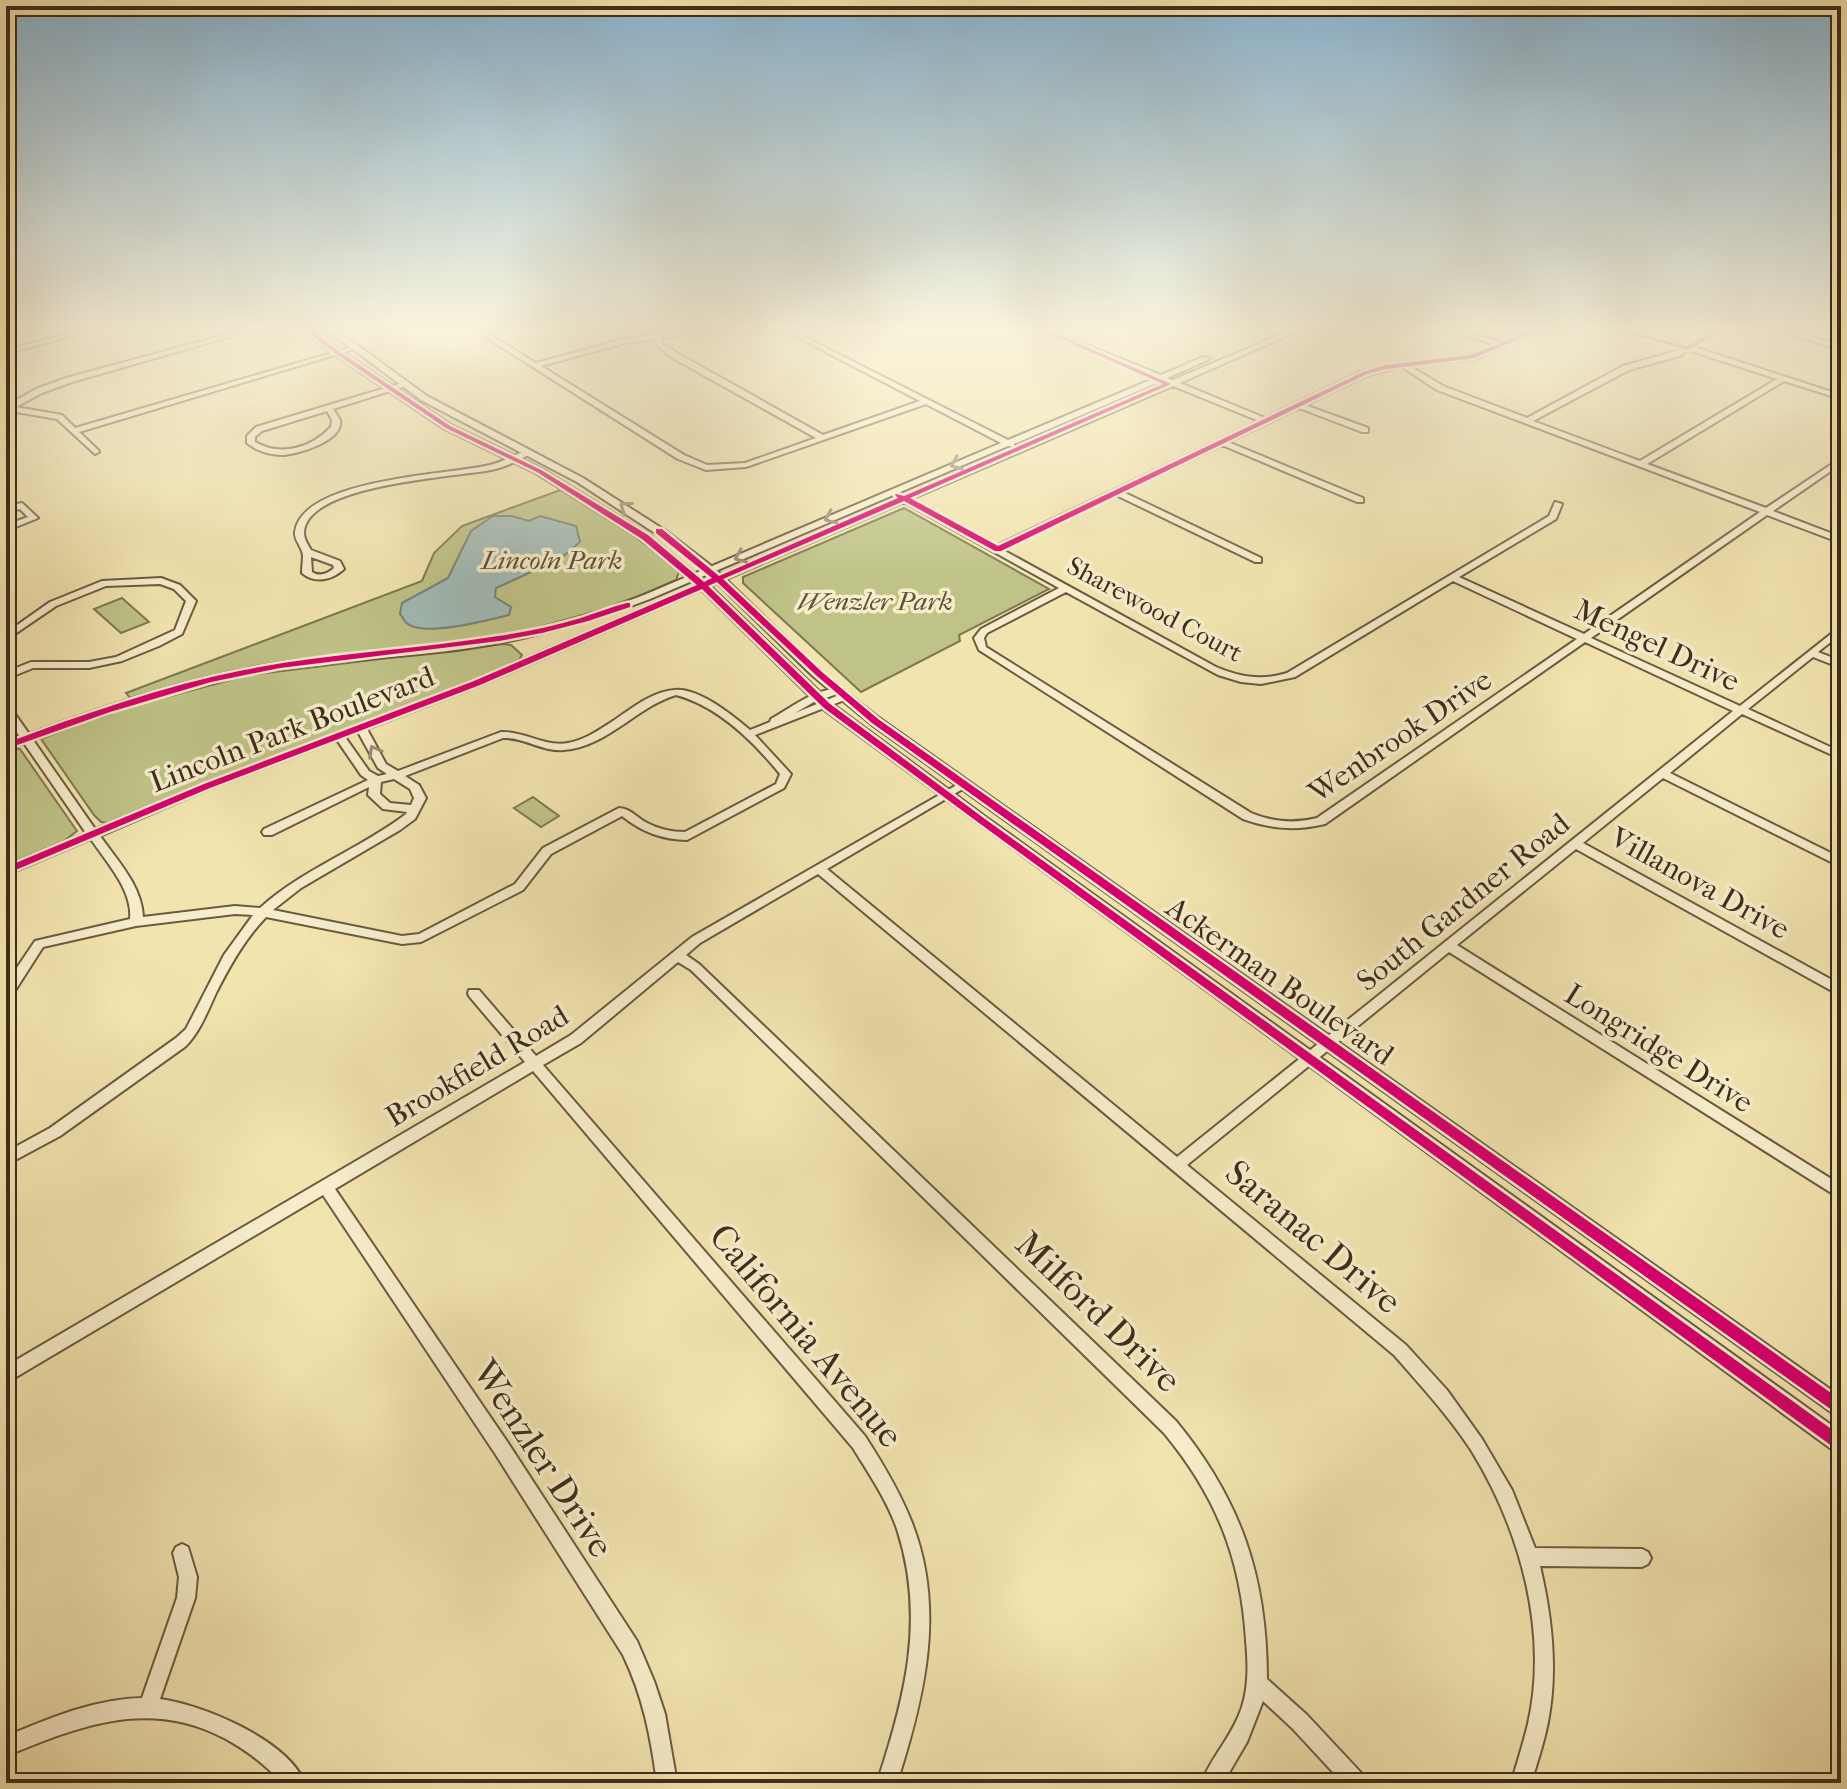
<svg xmlns="http://www.w3.org/2000/svg" width="1847" height="1789" viewBox="0 0 1847 1789" font-family="'IM FELL French Canon',serif">
<style>
.green{fill:#bfc387;stroke:#7e7852;stroke-width:2}
.water{fill:#a2bbb7;stroke:#7a8279;stroke-width:2}
.lines{fill:none;stroke-linecap:round;stroke-linejoin:round}
.minor-casing{stroke:#6b5b41;stroke-width:4}
.tertiary-casing{stroke:#6b5b41;stroke-width:4}
.minor{fill:#f7edcb;fill-rule:evenodd}
.tertiary{fill:#f7edcb;fill-rule:evenodd}
.cycleway-casing{stroke:#f7edcb;stroke-width:5}
.cycleway{fill:#d6006c;fill-rule:evenodd}
.oneway{stroke:#9a8d74}
.labels{text-anchor:middle;stroke-width:7;stroke-linejoin:round;paint-order:stroke}
.far-park-label{font-size:26px;font-style:italic;fill:#5e5237;stroke:#f7edcb}
.far-street-label{font-size:26px;fill:#3e2d1c;stroke:#f7edcb}
.street-label{font-size:30px;fill:#3e2d1c;stroke:#f7edcb}
.near-street-label{font-size:36px;fill:#3e2d1c;stroke:#f7edcb}
</style>
<rect width="100%" height="100%" fill="#f2e4af"/>
<filter id="stains"><feTurbulence type="fractalNoise" baseFrequency=".0025" numOctaves="4"/><feColorMatrix values="0 0 0 0 .2 0 0 0 0 .09 0 0 0 0 .02 0 0 0 .5 -.17"/></filter>
<radialGradient id="worn" r=".72"><stop offset=".6" stop-color="#630" stop-opacity="0"/><stop offset="1" stop-color="#630" stop-opacity=".3"/></radialGradient>
<path class="green" d="M563 489 616 522 673 566 679 572 676 580 616 606 513 634 462 643 257 667 130 698 126 693 422 581 434 553 462 526Z
M904 508 1049 589 959 635 960 641 861 692 743 583V577Z
M122 598 149 622 121 633 94 609Z
M503 644 511 645 522 655 519 660 458 687 108 823 101 822 94 815 41 739 107 713 249 675Z
M14 748 20 749 77 831 60 844 6 866V751Z
M533 797 559 816 541 827 514 808Z"/>
<path class="water" d="M493 516H512L529 521 540 516 576 526 580 542 560 559 496 588 495 597 511 607 509 615C489 620 425 637 408 624 404 622 403 617 400 614L402 603 448 578 471 531Z"/>
<g class="lines">
<defs>
<path id="minor" d="M99 326H108L6 354V350Z
M258 326H267L72 382 42 393 16 407 62 415 75 428 352 347 358 348 79 432 98 450 99 452 95 454 57 419 10 411 6 412V406L36 389 66 378Z
M468 326H475L536 363 624 339 725 326H741L738 328 661 338 663 344 677 353 823 435 920 401 776 326H783L1008 440 1155 378 1032 326H1040L1161 375 1203 357 1210 359 1167 378 1173 380 1301 326H1309L1180 383 1265 418 1362 371 1386 365 1471 355 1495 345 1464 334V332L1501 342 1541 326H1549L1475 359 1410 366 1443 386 1527 418 1623 366 1673 352 1682 348 1652 339 1603 327 1602 326C1630 326 1660 337 1687 345L1724 326H1731L1694 347 1841 395V399L1784 381 1647 464 1766 508 1841 458V464L1773 511 1841 537V543L1767 515 1591 638 1740 706 1841 626V634L1818 652 1841 661V668L1813 657 1748 709 1841 752V759L1742 714 1670 773 1841 858V867L1663 778 1583 843 1841 985V996L1576 849 1457 945 1841 1185V1199L1449 952 1187 1165 1406 1345 1447 1390 1482 1439 1512 1490 1535 1548 1642 1549 1648 1552 1651 1558 1648 1564 1642 1567 1540 1566C1552 1617 1558 1670 1548 1722 1544 1743 1537 1763 1531 1783H1511C1517 1764 1523 1744 1528 1724 1549 1632 1520 1529 1471 1450 1449 1416 1421 1386 1394 1355L818 874 700 943 686 955 699 964 1176 1421C1241 1500 1267 1577 1267 1679L1307 1715 1364 1776 1367 1783H1343L1293 1729 1263 1701 1247 1742 1223 1783H1201C1212 1756 1233 1735 1242 1707 1249 1685 1248 1663 1246 1640 1241 1558 1216 1496 1164 1433L691 970 678 962 581 1043 543 1065 865 1436C883 1464 900 1492 912 1523 946 1610 924 1698 897 1783H877C905 1698 926 1618 897 1529 887 1500 869 1474 853 1448L533 1071 335 1189 508 1443 637 1641 654 1681 665 1714 677 1783H657C651 1738 643 1696 623 1655L496 1455 323 1195 6 1383V1366L525 1062 469 996 468 993 469 990H479L536 1056 571 1035 692 937 962 782 966 783 968 785 966 787 827 869 1177 1157 1733 711 1585 642 1325 824C1296 831 1271 829 1243 819L979 650 974 638 981 629 1059 588 904 502 481 685 367 729 386 764 398 771 501 732C524 731 545 747 568 743 585 740 599 730 613 721 631 709 651 692 674 690 698 687 732 715 750 730L770 722 771 719C792 707 815 688 840 689V693L814 702 795 713 839 695H847V699L755 735 791 774 784 788 687 840C663 840 640 831 622 816L551 854 523 890 421 942 402 944 266 917C245 939 231 964 217 991 208 1010 201 1030 186 1046L60 1136 6 1165V1152L50 1128 176 1038 186 1029 224 955 253 915 235 914 136 926 43 947 11 997 6 999V984L35 941 130 919C133 890 106 862 91 839L6 875V866L86 833 24 743 6 749V742L20 737 6 716V706L10 707 29 734C110 704 194 676 280 663 342 653 406 652 468 643 528 634 587 617 644 595L1001 443 926 404 746 467 706 470 678 459ZM655 339 658 346 671 357 816 438 745 463 707 465 684 455 541 366 625 343ZM1688 350 1777 379 1640 461 1533 421 1629 370 1679 356ZM1402 367 1437 390 1760 512 1584 634 1459 577 1556 519 1562 504 1555 502 1549 516 1287 673C1262 681 1240 677 1216 667L1003 550 1116 495 1255 562H1261V558L1123 492 1222 445 1357 502H1363V498L1228 442 1299 408 1362 432H1368V428L1305 405 1368 375ZM1161 381 1167 383 904 496 897 495V499L473 681 203 784 95 829 33 740C112 710 193 684 277 669 340 658 406 658 470 648 532 639 592 621 650 599L1008 446 1014 447V444ZM1173 386 1259 421 996 546 911 499ZM1453 581 1577 639 1317 818C1294 824 1273 822 1251 813L986 647 984 638 987 633 1066 592 1218 675 1241 682 1261 684 1295 677ZM676 695C718 706 754 742 780 774L776 784 685 832C671 832 659 829 647 823 637 818 630 808 619 808L543 848 515 884 419 934 402 936 273 910 301 888 400 830 415 819 426 798 419 785 405 776 503 738C524 737 542 752 564 750 607 747 636 707 676 695ZM358 732 378 768 387 774 378 776 369 771 345 737ZM337 740 361 775 368 780 264 829 262 832 264 835H272L369 787 368 795 383 809 407 812 406 814C360 849 303 869 260 908L235 906 143 917C142 886 117 860 100 836L211 788ZM394 779 410 789 414 798 411 805 390 803 380 794 381 782Z
M402 383 409 385 333 409C334 410 340 420 340 420 344 441 298 454 283 455 270 455 257 451 247 443V436L256 427ZM327 411 332 420 331 427C311 448 281 457 255 442V437L262 431Z
M524 451 531 453C520 460 505 467 491 470 456 477 305 484 304 533 304 539 308 545 311 550L340 561 344 569C332 580 315 584 302 573 302 567 303 560 303 555 302 547 294 540 295 532 302 478 450 475 490 465 502 462 513 456 524 451ZM311 557 333 565 334 568C327 574 320 577 312 572Z
M22 503 38 518 6 531V525L28 517 20 509 6 512V506Z
M161 578 180 585 196 601 182 634 159 646 122 661 89 668H33L6 679V672L31 662H89L116 657 175 630 186 601 174 589 160 584 106 586 56 606 6 640V633L50 602 102 581Z
M182 1544 188 1547 197 1577 195 1598 160 1699C204 1705 287 1740 305 1783H282C265 1764 246 1750 224 1738 148 1698 79 1726 6 1756V1736L14 1733C55 1716 97 1699 142 1698L177 1598 179 1577 173 1553 176 1547Z"/>
<path id="tertiary" d="M306 326H314L319 334 341 351 451 425 542 469 649 535 711 587 831 703 987 818 1841 1432V1454L1834 1451 823 709 703 591 641 539 536 473 445 429 335 355 313 338Z
M322 326H331L427 396 583 478 666 531 714 568 821 672 879 718 1841 1397V1417L1834 1414 871 724 813 676 706 572 658 535 577 482 421 400Z
M1763 326H1774L1841 345V350Z"/>
</defs>
<use href="#minor" class="minor-casing"/>
<use href="#tertiary" class="tertiary-casing"/>
<use href="#minor" class="minor"/>
<use href="#tertiary" class="tertiary"/>
<defs>
<path id="cycleway" d="M307 326H313L318 335 340 352 450 426 541 470 648 535 704 582 712 578 656 533V529H662L719 576 898 498 895 495 896 494 904 496 1163 384 1032 326H1039L1171 384 910 498 998 546 1363 372 1386 365 1471 355 1542 326H1549L1548 327 1474 358 1386 369 1367 374 1001 551H995L904 501 723 579 823 673 878 719 1841 1400V1415L1836 1413 872 723 817 676 717 582 708 586 830 704 985 819 1841 1436V1451L1836 1449 979 823 824 708 702 589 480 685 210 788 6 874V867L204 784 474 681 697 585 642 539 537 472 446 428 336 354 314 337Z
M1602 326H1610L1687 346 1725 326H1731L1688 350Z
M627 603H630V607L588 621 542 633 499 641 280 668 211 682 110 712 6 749V743C84 714 163 686 244 670 328 653 414 650 498 636 526 632 554 626 581 618 596 613 611 607 627 603Z"/>
</defs>
<use href="#cycleway" class="cycleway-casing"/>
<use href="#cycleway" class="cycleway"/>
</g>
<defs><path id="oneway-chevron" d="M-2-3.5L2.5 0L-2 3.5" fill="none" stroke-width="1.6" stroke-linecap="round" stroke-linejoin="round" transform="scale(2)"/></defs>
<g class="oneway">
<use href="#oneway-chevron" transform="translate(956 464) rotate(157)"/>
<use href="#oneway-chevron" transform="translate(625 507) rotate(-146)"/>
<use href="#oneway-chevron" transform="translate(830 518) rotate(156)"/>
<use href="#oneway-chevron" transform="translate(740 557) rotate(157)"/>
<use href="#oneway-chevron" transform="translate(374 751) rotate(-119)"/>
</g>
<linearGradient id="sky" x2="0" y2="1"><stop stop-color="#8cb7d4"/><stop offset="0.57" stop-color="#f9f3db"/><stop offset="1" stop-color="#f9f3db" stop-opacity="0"/></linearGradient>
<rect width="1847" height="576" fill="url(#sky)"/>
<g class="labels">
<g class="far-park-label">
<text x="552" y="569">Lincoln Park</text>
<text x="875" y="610">Wenzler Park</text>
</g>
<g class="far-street-label">
<text transform="translate(1155 609) rotate(28)" y="9">Sharewood Court</text>
</g>
<g class="street-label">
<text transform="translate(1657 645) rotate(25)" y="10">Mengel Drive</text>
<text transform="translate(292 729) rotate(-21)" y="10">Lincoln Park Boulevard</text>
<text transform="translate(1400 736) rotate(-34)" y="10">Wenbrook Drive</text>
<text transform="translate(1700 883) rotate(29)" y="10">Villanova Drive</text>
<text transform="translate(1463 902) rotate(-39)" y="10">South Gardner Road</text>
<text transform="translate(1280 981) rotate(35)" y="10">Ackerman Boulevard</text>
<text transform="translate(1659 1048) rotate(32)" y="10">Longridge Drive</text>
<text transform="translate(477 1066) rotate(-31)" y="10">Brookfield Road</text>
</g>
<g class="near-street-label">
<text transform="translate(1314 1236) rotate(40)" y="13">Saranac Drive</text>
<text transform="translate(1099 1311) rotate(44)" y="13">Milford Drive</text>
<text transform="translate(807 1335) rotate(50)" y="13">California Avenue</text>
<text transform="translate(544 1458) rotate(57)" y="13">Wenzler Drive</text>
</g>
</g>
<rect width="1847" height="1789" fill="none" stroke="#f2e4af" stroke-width="32"/>
<rect x="8" y="8" width="1831" height="1773" fill="none" stroke="#3e2d1c" stroke-width="4"/>
<rect x="16" y="16" width="1815" height="1757" fill="none" stroke="#3e2d1c" stroke-width="2"/>
<rect width="100%" height="100%" filter="url(#stains)"/>
<rect width="100%" height="100%" fill="url(#worn)"/>
</svg>
